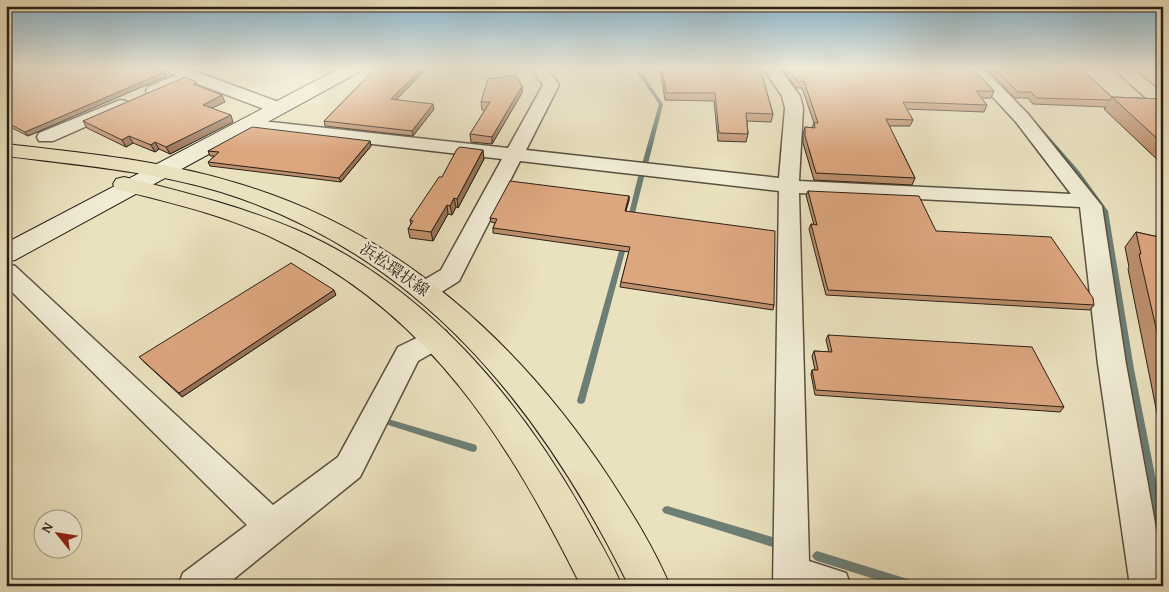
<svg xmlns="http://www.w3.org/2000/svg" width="1169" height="592" viewBox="0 0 1169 592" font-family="'Gentium Book Plus','Noto Serif JP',serif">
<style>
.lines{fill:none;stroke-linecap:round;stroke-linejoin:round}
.stream{fill:#6c7e75;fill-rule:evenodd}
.street-casing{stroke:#5a5041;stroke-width:3}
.secondary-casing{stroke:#2a2017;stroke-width:2}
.primary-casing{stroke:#2a2017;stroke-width:2}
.street{fill:#f1ecd5;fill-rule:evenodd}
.secondary{fill:#f1ecd5;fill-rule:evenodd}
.primary{fill:#eae1be;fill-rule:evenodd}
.wall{fill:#bd8f6d;stroke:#2a2017}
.shaded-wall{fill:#9a7459;stroke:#2a2017}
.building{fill:#dca67f;stroke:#2a2017}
.labels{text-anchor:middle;stroke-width:5;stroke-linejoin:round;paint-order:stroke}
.street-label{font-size:16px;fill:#2a2017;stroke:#f1ecd5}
</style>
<rect width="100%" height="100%" fill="#eae1be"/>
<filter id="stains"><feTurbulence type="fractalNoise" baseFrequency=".004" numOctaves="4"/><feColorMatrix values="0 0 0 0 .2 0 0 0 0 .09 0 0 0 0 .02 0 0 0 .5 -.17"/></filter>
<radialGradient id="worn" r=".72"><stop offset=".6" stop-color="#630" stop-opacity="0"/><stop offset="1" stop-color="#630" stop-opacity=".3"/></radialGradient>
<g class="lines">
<path class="stream" d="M634 68H638L663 104 648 164 645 166 642 164 659 104Z
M1037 124 1039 125 1079 171 1108 211 1134 369 1163 516V547L1160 545 1158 542 1126 369 1102 211 1075 173 1035 127V125Z
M642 171 645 173 633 221 632 222H628L627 221 639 173Z
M624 242 627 244 585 401 584 403 581 404 578 403 577 401 621 244Z
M388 419 473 444 476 445 477 448 476 451 473 452 385 424 384 422 385 420Z
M667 506 776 538 779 540 781 543 779 546 776 548 667 514 664 513 662 510 664 507Z
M817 551 914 581 918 582 919 586H897L817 561 814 559 812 556 814 553Z"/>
<defs>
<path id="street" d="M169 68H186L284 104 287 108 284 112H272L190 81 160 95H148L146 91 148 87 176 75 170 73Z
M531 68H547L559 85 526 150 779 178 785 108 782 96 763 68H779L800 96 803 108 799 181 1071 194 1016 122 966 68H983L1028 114 1102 206 1126 364 1163 567V586H1130L1098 364 1080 207 799 193 809 561 846 573 851 586H773L779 191 520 161 459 281 435 296 426 299 417 296 414 290 417 284 441 270 502 159 260 131 245 127 242 123 245 119 251 118 262 121 508 148 543 85Z
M120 100 126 101 129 105 126 109 53 141H39L37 137 39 133Z
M6 264 15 266 273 505 338 457 398 347 437 328 446 331 450 338 446 345 418 361 360 477 225 586H178L183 573 247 525 6 286Z"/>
<path id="secondary" d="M340 68H362L359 72 15 260 6 262V243Z
M1112 68H1132L1163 93V109L1156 107Z"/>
<path id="primary" d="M6 144C83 153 161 160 236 183 395 229 520 342 610 479 632 513 654 548 670 586H629C540 406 419 254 221 192 151 171 78 165 6 156Z
M124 177C183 192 241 206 297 230 425 285 521 400 587 519 599 541 612 562 622 586H581C509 442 431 315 281 242 229 216 172 203 116 189L113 184 116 179Z"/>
</defs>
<use href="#street" class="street-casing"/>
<use href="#secondary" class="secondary-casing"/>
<use href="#primary" class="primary-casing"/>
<use href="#street" class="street"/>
<use href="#secondary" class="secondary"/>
<use href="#primary" class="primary"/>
</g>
<path class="wall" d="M376 68H427L396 100 434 109 413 136 325 126 324 121Z
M660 68H760L773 114 771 122 747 121 748 134 746 142 718 141 714 101 665 100Z
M781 68H972L994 91 991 98H981L987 105 984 112 906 109 913 120 910 126H889L915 178 912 185 814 180 803 143V134L805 127 812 128 814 123 802 88H796Z
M986 68H1080L1112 97 1163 99V165L1104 109 1106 107 1033 104 1028 98H1015Z
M167 76 28 136 6 125V77Z
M522 86V93L492 144 471 142 470 134 485 110H482L481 102Z
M199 87 225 102 212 108 233 122 170 154 159 149 155 152 133 143 126 147 87 128 83 121Z
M370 141 371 146 341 182 210 166 208 162 214 156H210L208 151Z
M484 159 458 208 456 207 452 215 448 214 433 241 410 238 408 229 411 224 410 220 442 177Z
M808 191 936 231 1094 305 1090 310 826 295 809 229 811 224 814 225 806 195Z
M629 196V200L626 211 774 305 773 310 620 287 621 282 629 252 493 233V228L495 223 491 222 490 218Z
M1136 232 1163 238V443L1128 269 1129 267 1125 247Z
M336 295 182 397 143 361 139 357Z
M828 335 1064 407 1060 412 815 395 811 374 812 370H815L812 356 814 351 829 352 826 340Z"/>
<path class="shaded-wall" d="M422 68H427L392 104 391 99Z
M165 72 167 76 28 136 25 132Z
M522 86V93L492 144V137Z
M222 95 225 102 206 111 203 105Z
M433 104 434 109 413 136 412 131Z
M231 115 233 122 170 154 166 147Z
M129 136 133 143 126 147 122 140Z
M370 141 371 146 341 182 339 178Z
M155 142 159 149 155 152 151 145Z
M483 150 484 159 458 208 457 199Z
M629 196V200L624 216 625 211Z
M454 198 456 207 452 215 450 206Z
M447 205 448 214 433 241 431 232Z
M334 290 336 295 182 397 179 393Z"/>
<path class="building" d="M33 68H152L165 72 25 132 6 122V77Z
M376 68H422L391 99 433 104 412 131 324 121Z
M662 68H760L773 114 746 113 748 134 719 133 715 93H666Z
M787 68H972L994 91H976L987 105 903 102 913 120 886 119 915 178 816 173 805 136V127L815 128 814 123H818L804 81 798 82Z
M994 68H1080L1112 97 1110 100 1037 98 1031 92H1018Z
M516 75 522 86 492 137 470 134 490 102H481L488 79Z
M185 77 197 82 193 84 222 95 203 105 231 115 166 147 155 142 151 145 129 136 122 140 83 121Z
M1112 97 1163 99V144Z
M252 127 370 141 339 178 208 162 219 152 208 151Z
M460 147 483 150 457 199 454 198 450 206 447 205 431 232 408 229 413 221 410 220 439 177H442L457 149Z
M510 181 629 196 625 211 775 231 774 305 621 282 630 247 493 228 497 219 490 218Z
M808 191 919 196 936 231 1051 237 1093 298 1094 305 828 290 811 224 817 225Z
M1136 232 1163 238V358L1139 254H1141Z
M291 263 334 290 179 393 139 357Z
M828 335 1032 347 1064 407 816 390 812 370H818L814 351 832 352Z"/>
<linearGradient id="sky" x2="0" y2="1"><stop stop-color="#88b8d3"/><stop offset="0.45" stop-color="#f6f2e2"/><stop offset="1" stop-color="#f6f2e2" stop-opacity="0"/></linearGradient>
<rect width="1169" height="151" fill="url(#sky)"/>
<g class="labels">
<g class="street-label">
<text transform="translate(395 269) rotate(35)" y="6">浜松環状線</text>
</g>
</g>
<rect width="1169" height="592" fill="none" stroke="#eae1be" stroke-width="25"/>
<rect x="8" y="8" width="1154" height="577" fill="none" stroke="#2a2017" stroke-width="2.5"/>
<rect x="12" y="12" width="1144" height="567" fill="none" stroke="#2a2017"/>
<g transform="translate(58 534) rotate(300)"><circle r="24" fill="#f1ecd5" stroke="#a19a89"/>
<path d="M0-4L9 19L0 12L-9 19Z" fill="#8f2418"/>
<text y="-8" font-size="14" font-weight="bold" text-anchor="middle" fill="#2a2017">N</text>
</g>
<rect width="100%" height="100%" filter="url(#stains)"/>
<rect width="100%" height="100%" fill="url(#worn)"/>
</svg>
